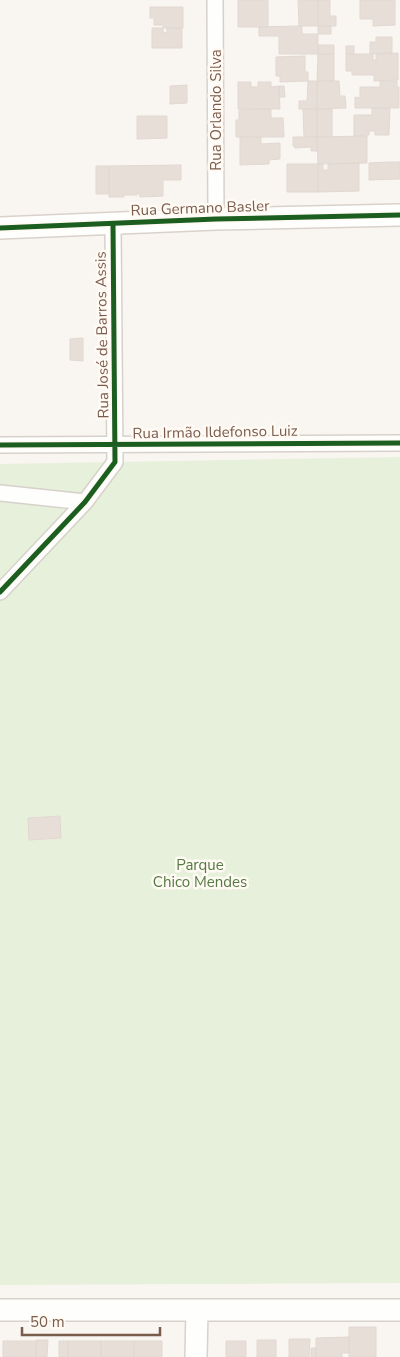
<svg xmlns="http://www.w3.org/2000/svg" width="400" height="1357" viewBox="0 0 400 1357" font-family="'Nunito Sans',sans-serif">
<style>
.green{fill:#e7f0db}
.building{fill:#e6ded7;stroke:#e2d8d2}
.lines{fill:none;stroke-linecap:round;stroke-linejoin:round}
.street-casing{stroke:#d7d1cb;stroke-width:18}
.secondary-casing{stroke:#d9d2cb;stroke-width:24}
.street{stroke:#fefefd;stroke-width:15}
.secondary{stroke:#fefefd;stroke-width:21}
.cycleway-casing{stroke:#fffaf3;stroke-width:8}
.cycleway{stroke:#1b5e20;stroke-width:5}
.labels{text-anchor:middle;stroke-width:5;stroke-linejoin:round;paint-order:stroke}
.street-label{font-size:15px;fill:#7a5c4d;stroke:#fffaf3}
.park-label{font-size:15px;fill:#537a41;stroke:#fffaf3}
</style>
<rect width="100%" height="100%" fill="#f9f5f0"/>
<path class="green" d="M400 457V1283L0 1285V464Z"/>
<path class="building" d="M238 0H268V27H238Z
M298 0H318V26H299Z
M318 0H330V16H336V26H318Z
M360 0H395V25L373 26V19H360Z
M150 7H183V28H163V25H154V18H150Z
M299 26H302V34H318V54H279V36H259V27Z
M318 26H331V34H318Z
M152 28H163V32L167 33V28H182V48H152Z
M376 37H392V53L370 54V42H376Z
M318 45H334V54H318Z
M346 46H354V54H346Z
M398 53V80L374 81V75H352V71H346V54H373V60H376V54Z
M318 54H334V81H317Z
M305 56V72H308V81L280 82V76H276V57Z
M308 81H317V109H299V101H307Z
M317 81H339L340 96H345L346 108 317 109Z
M380 81H397V87H399V108H355V97L360 98V87H380Z
M238 82H251V87H258V82H271V87L279 86 280 109H238Z
M187 85V103L170 104V86Z
M279 86H284L285 97H279Z
M372 108H390L389 135H375V131H369V135L354 136V115H372Z
M271 109V118H283L284 137H236V120H239V110Z
M303 109H317V137H304Z
M317 109H332V136L317 137Z
M137 116H167V138L137 139Z
M367 136V163L318 164 317 137Z
M240 137H261V144L280 143V159L269 160V164L240 165Z
M293 137H317V151H311V147L295 148V146H293Z
M389 162H400V179L369 180V163Z
M359 163V191L318 192V164H323V170H328V164Z
M287 164H318V192H287Z
M181 165V180H163V196L140 197 139 194 137 193V195H124V197H109V166Z
M96 166H109V194H96Z
M83 338V361L70 360V339Z
M60 816 61 838 29 840 28 818Z
M349 1327H376V1357H349Z
M349 1337V1353H342V1357H316V1338Z
M289 1339H310L309 1357H289Z
M36 1340H48L47 1357H36Z
M257 1340H276V1357H257Z
M3 1341H36V1357H3Z
M59 1341H68V1357H59Z
M68 1341H101V1357H68Z
M101 1341H134V1357H101Z
M134 1341H162V1357H134Z
M226 1341H246V1357H226Z
M311 1348H316V1357H311Z"/>
<g class="lines">
<defs>
<path id="street" d="M215 0 216 219
M0 445 400 443
M0 493 85 502
M0 592 85 502 115 462 113 224"/>
<path id="secondary" d="M0 228 216 219 400 215
M0 1310H400
M196 1357 197 1310"/>
</defs>
<use href="#street" class="street-casing"/>
<use href="#secondary" class="secondary-casing"/>
<use href="#street" class="street"/>
<use href="#secondary" class="secondary"/>
<defs>
<path id="cycleway" d="M0 228 216 219 400 215
M0 445 400 443
M0 592 85 502 115 462 113 224"/>
</defs>
<use href="#cycleway" class="cycleway-casing"/>
<use href="#cycleway" class="cycleway"/>
</g>
<g class="labels">
<g class="street-label">
<text transform="translate(216 110) rotate(-90)" y="5">Rua Orlando Silva</text>
<text transform="translate(200 208) rotate(-2)" y="5">Rua Germano Basler</text>
<text transform="translate(102 335) rotate(-91)" y="5">Rua José de Barros Assis</text>
<text transform="translate(215 432) rotate(-1)" y="5">Rua Irmão Ildefonso Luiz</text>
</g>
<g class="park-label">
<text x="200" y="870">Parque<tspan x="200" dy="17">Chico Mendes</tspan></text>
</g>
</g>
<path d="M22 1327v8h138v-8" fill="none" stroke="#7a5c4d" stroke-width="2.5"/>
<text x="30" y="1327" font-size="15" fill="#7a5c4d" stroke="#fffaf3" stroke-width="4" paint-order="stroke">50 m</text>
</svg>
